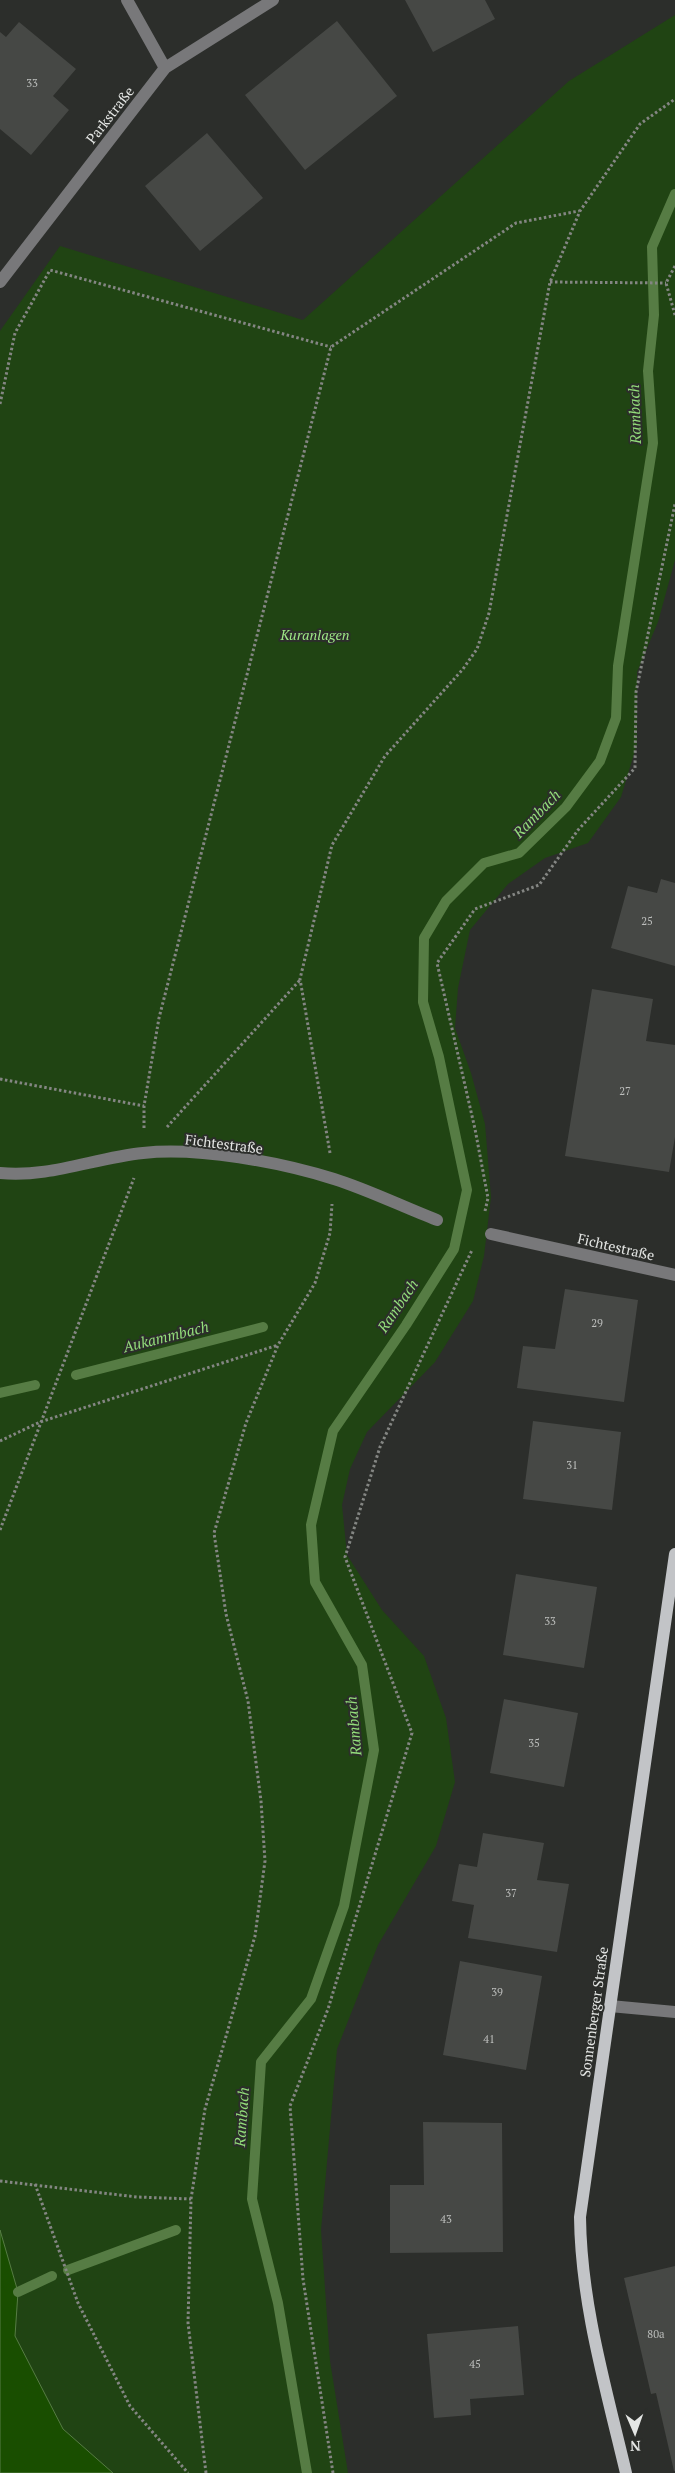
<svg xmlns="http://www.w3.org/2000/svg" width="675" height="2473" viewBox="0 0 675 2473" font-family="'PT Serif',serif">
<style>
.green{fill:#204413}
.water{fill:#194e00;stroke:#567c44}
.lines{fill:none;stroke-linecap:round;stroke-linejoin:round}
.stream{stroke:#567c44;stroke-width:10}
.building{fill:#464845}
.path{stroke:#848683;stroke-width:3;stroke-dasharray:2.5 2.5;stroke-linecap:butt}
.minor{stroke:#78787a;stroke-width:12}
.major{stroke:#c2c4c7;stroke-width:12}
.labels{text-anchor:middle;stroke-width:4;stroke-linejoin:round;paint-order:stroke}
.number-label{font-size:11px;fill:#bcbebc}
.street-label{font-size:14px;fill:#e4e6e4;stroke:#2c2e2b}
.park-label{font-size:14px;font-style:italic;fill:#9ee886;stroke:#2c2e2b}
.water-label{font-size:15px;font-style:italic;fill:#93dd7b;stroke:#2c2e2b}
</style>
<rect width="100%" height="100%" fill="#2c2e2b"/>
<path class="green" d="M675 15V560L658 622 637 672V744L621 797 588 843 545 858 508 884 470 930 458 988 455 1028 471 1073 485 1124 491 1197 484 1256 473 1301 435 1362 367 1432 350 1469 342 1505 347 1555 382 1610 424 1656 446 1718 455 1782 436 1846 378 1945 337 2049 321 2230 330 2361 348 2473H0V331L60 246 303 320 569 81Z"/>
<path class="water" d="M0 2230 18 2292 15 2336 63 2429 113 2473H0Z"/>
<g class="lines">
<path class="stream" d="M76 1375 263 1327
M0 1393 35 1385
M68 2270 176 2230
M18 2292 52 2276
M307 2473 278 2303 252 2199 261 2062 311 1999 344 1906 374 1750 362 1665 315 1582 311 1525 333 1431 406 1325 454 1249 467 1190 439 1057 423 1002 424 938 446 901 484 863 519 853 566 807 600 761 616 718 618 666 653 443 648 371 654 315 652 247 675 194"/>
</g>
<path class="building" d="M405 0H485L495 19 433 52Z
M337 21 397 96 305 170 245 95Z
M19 22 76 69 53 96 69 110 31 155 0 129V32L6 37Z
M207 133 263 198 200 251 145 186Z
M661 879 675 883V966L611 948 628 886 657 893Z
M592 989 653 999 646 1041 675 1045V1137L669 1172 565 1156Z
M565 1289 638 1300 624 1402 517 1388 523 1346 555 1349Z
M533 1421 621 1432 612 1510 523 1499Z
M516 1574 597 1587 584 1668 503 1655Z
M504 1699 578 1713 564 1787 490 1773Z
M483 1833 544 1843 537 1880 569 1884 557 1952 468 1938 474 1905 452 1901 459 1864 477 1867Z
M460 1961 542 1976 526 2070 443 2055Z
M423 2122 502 2123 503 2252 390 2253V2185H424Z
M675 2266V2471H674L656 2393 651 2394 624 2278Z
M518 2326 524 2395 470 2399 471 2415 434 2418 427 2334Z"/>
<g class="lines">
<path class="path" d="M675 266 666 283 675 315
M550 282 666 283
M0 404 15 333 50 270 331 347
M0 1079 144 1106
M167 1127 300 980
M144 1128V1106L159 1018 331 347 516 223 579 211
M330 1153 300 979 332 845 385 756 463 669 477 649 489 613 550 282 580 211 640 124 675 99
M485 1211 488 1198 475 1129 437 963 475 909 539 885 578 830 635 768 636 692 675 504
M0 1441 40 1422 278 1345
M0 1530 134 1178
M0 2181 137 2197 191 2199
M35 2184 78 2303 130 2406 188 2473
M206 2473 188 2323 191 2199 205 2109 255 1936 265 1861 261 1801 248 1701 226 1614 214 1533 246 1423 278 1345 315 1283 330 1233 332 1204
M333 2473 303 2279 290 2106 328 2009 412 1733 345 1557 380 1447 472 1250"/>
<path class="minor" d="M127 0 165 68
M0 282 165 68 273 0
M0 1173C49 1178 94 1158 143 1153 199 1147 280 1162 334 1179 369 1190 403 1207 437 1220
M491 1234 675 1275
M610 2006 675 2012"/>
<path class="major" d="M626 2473C606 2388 581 2304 580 2217L675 1554"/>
</g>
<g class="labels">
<g class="number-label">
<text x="32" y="87">33</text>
<text x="647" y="925">25</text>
<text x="625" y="1095">27</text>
<text x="597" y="1327">29</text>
<text x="572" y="1469">31</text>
<text x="550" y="1625">33</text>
<text x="534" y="1747">35</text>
<text x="511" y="1897">37</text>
<text x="497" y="1996">39</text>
<text x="489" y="2043">41</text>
<text x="446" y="2223">43</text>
<text x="656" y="2338">80a</text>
<text x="475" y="2368">45</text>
</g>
<g class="street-label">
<text transform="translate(110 115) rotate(-52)" y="5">Parkstraße</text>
<text transform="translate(224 1144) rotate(7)" y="5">Fichtestraße</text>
<text transform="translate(616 1247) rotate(13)" y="5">Fichtestraße</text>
<text transform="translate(594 2012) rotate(-82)" y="5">Sonnenberger Straße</text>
</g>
<g class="park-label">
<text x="315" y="640">Kuranlagen</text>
</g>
<g class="water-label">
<text transform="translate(635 414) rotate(-92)" y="5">Rambach</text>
<text transform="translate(537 814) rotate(-46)" y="5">Rambach</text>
<text transform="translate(398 1306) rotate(-56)" y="5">Rambach</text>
<text transform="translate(166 1337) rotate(-14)" y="5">Aukammbach</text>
<text transform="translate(354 1726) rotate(-95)" y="5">Rambach</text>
<text transform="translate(242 2117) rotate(-86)" y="5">Rambach</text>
</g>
</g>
<g transform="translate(635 2433) rotate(178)" stroke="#2c2e2b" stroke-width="4" paint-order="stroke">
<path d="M0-4L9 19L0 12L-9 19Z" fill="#e4e6e4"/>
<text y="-8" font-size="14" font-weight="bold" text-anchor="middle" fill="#e4e6e4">N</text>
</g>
</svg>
